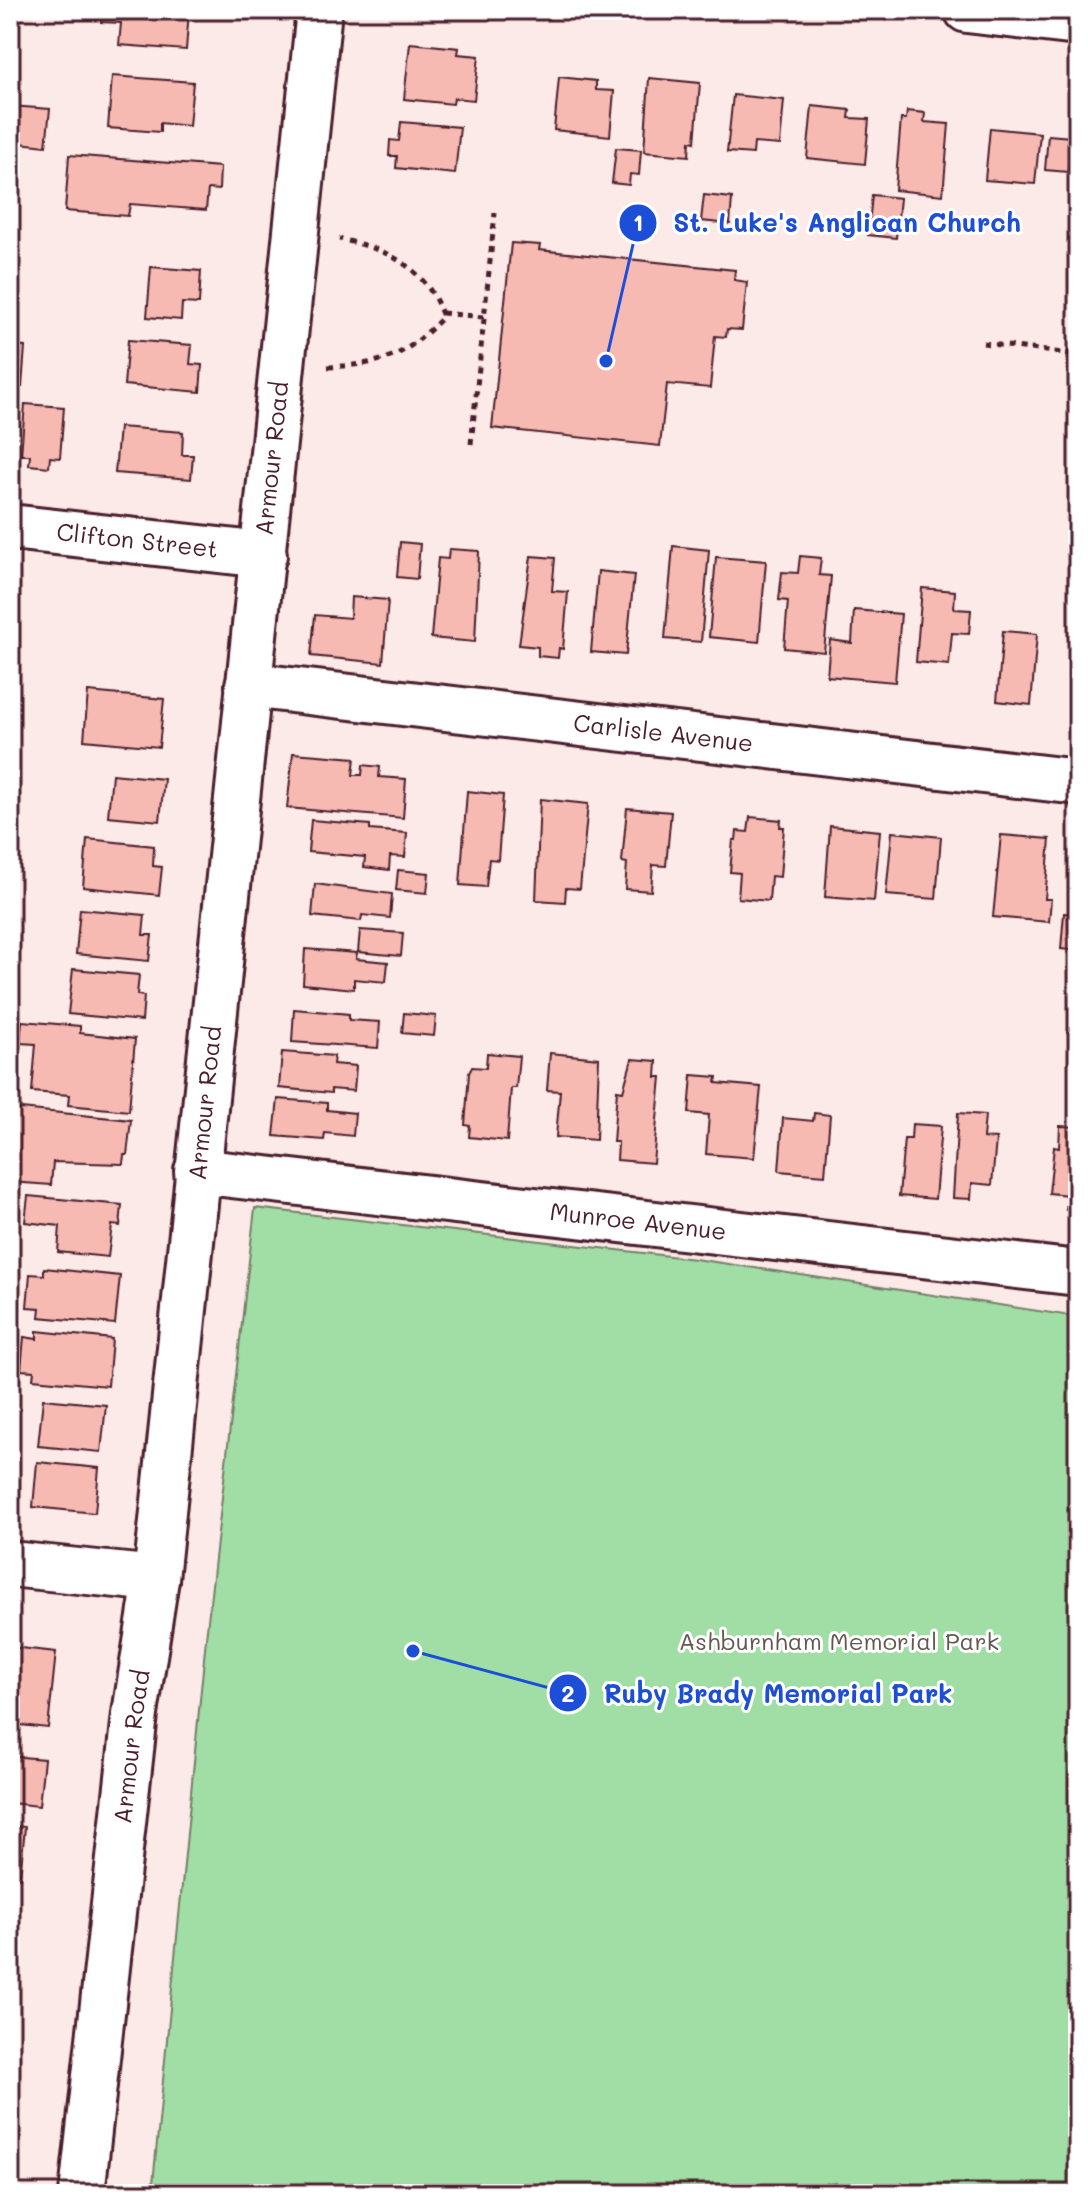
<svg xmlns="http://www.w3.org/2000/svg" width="1088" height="2204" viewBox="0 0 1088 2204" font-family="Mali,sans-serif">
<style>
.green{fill:#a0dea6;stroke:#757e68;stroke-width:2}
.building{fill:#f6bab3;stroke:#4a1f2b;stroke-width:2}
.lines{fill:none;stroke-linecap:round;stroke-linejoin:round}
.minor-casing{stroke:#4a1f2b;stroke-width:50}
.tertiary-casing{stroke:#4a1f2b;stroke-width:50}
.secondary-casing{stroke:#4a1f2b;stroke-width:50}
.path{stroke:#4a1f2b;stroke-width:5;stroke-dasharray:6 6;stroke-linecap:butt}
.minor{stroke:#fff;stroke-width:44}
.tertiary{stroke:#fff;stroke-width:44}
.secondary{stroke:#fff;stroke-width:44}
.labels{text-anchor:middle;stroke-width:6;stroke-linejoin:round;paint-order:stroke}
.street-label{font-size:24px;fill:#4a1f2b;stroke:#fff}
.park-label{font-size:24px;fill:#645850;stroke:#fff}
.leader{fill:none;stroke:#1d4ed8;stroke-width:3}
.callout-dot{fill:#1d4ed8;stroke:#fff;stroke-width:3}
.mark-label{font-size:24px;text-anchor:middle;font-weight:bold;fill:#fff}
.callout-label{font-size:26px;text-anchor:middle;font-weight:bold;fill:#1d4ed8;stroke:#fff;stroke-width:6;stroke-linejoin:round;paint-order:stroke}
</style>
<rect width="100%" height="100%" fill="#fceae8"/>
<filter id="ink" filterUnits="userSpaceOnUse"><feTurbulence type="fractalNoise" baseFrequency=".0125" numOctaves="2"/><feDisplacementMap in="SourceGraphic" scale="16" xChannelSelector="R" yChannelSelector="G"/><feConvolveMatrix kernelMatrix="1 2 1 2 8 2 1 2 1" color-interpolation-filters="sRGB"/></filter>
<g filter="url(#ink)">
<path class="green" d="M255 1208 695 1259 1078 1317V2194H152L206 1638Z"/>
<path class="building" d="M102 10H189L186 50 119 45 121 23 101 22Z
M410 43 459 48 458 54 479 56 474 100 454 98 453 104 404 99Z
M112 76 193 82 189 126 160 123V132L108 128Z
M559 77 596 81V90L614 91 610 136 554 130Z
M649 78 700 83 695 142 690 141 689 156 644 152Z
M733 95 784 100 780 145 754 143 753 154 727 152Z
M10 106 50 109 46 146 10 142Z
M812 106 850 110 849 118 869 119 865 164 807 158Z
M907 111 925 113 924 122 949 124 943 195 895 190 901 119H906Z
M401 122 460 127 455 174 396 168 397 156H389L390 140 399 141Z
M990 128 1040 133 1035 184 985 180Z
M1048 135 1071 137 1068 172 1045 170Z
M1078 140V204H1072Z
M616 148 641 150 639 175 630 174 629 185 612 183Z
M69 155 220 167 219 190 208 189 206 210 130 204 128 216 65 211Z
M704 195 732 198 730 224 701 221Z
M872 195 900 198 896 238 868 235Z
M511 243 540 245 539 250 735 270 734 280 747 282 742 330 727 329 726 337 715 336 710 388 667 384 660 446 492 428Z
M151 267 201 271 199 304 182 303 181 320 147 317Z
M128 340 192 345 190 364 202 365 200 392 124 385Z
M10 346 25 347 22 387 10 386Z
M25 404 64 407 60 458 50 457 49 467 29 465 30 455H21Z
M119 427 183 432 182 455H193L191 479 115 473Z
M400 542 420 544 417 579 397 577Z
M673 546 709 550 701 642 665 639Z
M449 549 479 551 475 642 431 638 438 558 448 559Z
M531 556 555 558 552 591 568 592 563 649 559 648 558 658 538 656V647L519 645Z
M800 556 821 558 819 575 831 576 824 652 784 648 788 601 779 600 782 572 798 573Z
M716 557 766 561 759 642 709 637Z
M598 571 634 575 626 655 591 652Z
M922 588 955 591 954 609 971 610 969 634 952 633 949 665 916 662Z
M351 597 388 600 383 663 311 656 315 615 350 618Z
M854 610 901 614 895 682 827 676 830 640 852 643Z
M1003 631 1037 634 1031 705 997 701Z
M88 692 164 699 159 747 84 740Z
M293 753 355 758 353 775H362L363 765 380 767 379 777 406 779 403 818 287 808Z
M112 774 164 779 160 821 108 816Z
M467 791 503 795 498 860 489 859 486 887 460 885Z
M540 799 588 804 580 889 566 888 565 902 536 900Z
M627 808 671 812 666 866 653 865 651 891 625 889 627 863 622 862Z
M750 817 781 820 780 827H784L780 877 771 876 769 901 738 898 740 873 730 872 733 840H736L737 831 748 832Z
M311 820 370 825V830L407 833 405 857 390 856 389 870 364 867 365 857 308 852Z
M830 826 880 831 874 901 825 897Z
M892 832 941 837 936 899 886 895Z
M1001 835 1050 839 1045 899H1051L1049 922 993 917Z
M87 839 154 846 153 866 162 867 159 895 83 887Z
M398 870 429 873 427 893 396 890Z
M315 884 392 894 390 918 362 915 361 921 312 916Z
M80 909 145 915 143 935H152L149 961 76 954Z
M1064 913 1078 914V951L1061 949Z
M360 930 403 933 401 956 358 952Z
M305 949 357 953 356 959 388 962 386 982 354 979V989L303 984Z
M73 969 139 975 137 995 144 996 142 1021 68 1014Z
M294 1009 349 1014V1020L380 1022 378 1048 292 1042Z
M404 1013 436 1016 434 1036 402 1033Z
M22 1021 80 1026V1033L135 1039 129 1111 68 1105 69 1095 32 1092 36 1044 20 1043Z
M282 1052 334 1056 333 1064 356 1066 354 1091 331 1089V1093L279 1088Z
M487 1053 519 1056 516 1088H511L507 1141 469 1137 470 1126 465 1125 469 1073 472 1067 486 1068Z
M550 1053 599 1058 596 1140 556 1137 560 1091 547 1090Z
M632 1059 657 1061 656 1077H661L653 1163 617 1160 618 1142H613L617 1090 623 1091Z
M692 1075 717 1077 716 1083 761 1087 754 1158 706 1154 709 1115 689 1113Z
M278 1099 327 1103V1110L355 1113 353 1136 325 1133 324 1140 274 1136Z
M11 1108 131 1120 127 1155H124L123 1164 53 1162 51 1185 10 1182Z
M814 1113 830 1115 825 1175 779 1171 783 1118 813 1121Z
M958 1113 985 1115 983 1138 996 1139 992 1185 972 1183 971 1199 953 1198Z
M912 1124 941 1126 935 1199 899 1196 904 1139H911Z
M1060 1126 1078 1127V1212L1066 1210 1068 1195 1049 1193 1054 1147 1059 1148Z
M28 1196 122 1205 120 1226 112 1225 108 1257 58 1252 60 1226 25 1222Z
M10 1230 18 1231 16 1254 10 1253Z
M44 1268 120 1276 115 1324 39 1317 40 1308 27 1307 30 1274 44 1275Z
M37 1331 112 1339 108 1386 33 1379 34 1371 21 1370 24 1337 37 1339Z
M43 1399 106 1405 101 1452 38 1446Z
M37 1462 99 1468 95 1513 33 1507Z
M11 1647 56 1652 48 1728 10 1724Z
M10 1756 44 1759 39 1806 10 1803Z
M10 1825 25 1827 20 1878 10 1877Z"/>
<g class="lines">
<defs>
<g id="minor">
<path id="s1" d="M10 527 264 555"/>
<path id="s2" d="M248 685 1078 782"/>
<path id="s3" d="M197 1171 1078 1273"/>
<path d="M10 1564 156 1579"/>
</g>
<path id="tertiary" d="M967 10 1078 23"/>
<g id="secondary">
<path id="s4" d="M82 2194 135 1714 156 1579 319 10"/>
</g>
</defs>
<use href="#minor" class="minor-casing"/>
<use href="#tertiary" class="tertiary-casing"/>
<use href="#secondary" class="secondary-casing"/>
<path class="path" d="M442 313 484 317
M983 343 1078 355
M328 367C384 364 404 358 443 317 426 267 388 249 339 239
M471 444 495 213"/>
<use href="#minor" class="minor"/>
<use href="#tertiary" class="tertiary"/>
<use href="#secondary" class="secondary"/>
</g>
</g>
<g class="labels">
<g class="street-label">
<text dy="8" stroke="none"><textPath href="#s4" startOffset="1746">Armour Road</textPath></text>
<text dy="8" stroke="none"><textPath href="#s1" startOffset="128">Clifton Street</textPath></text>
<text dy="8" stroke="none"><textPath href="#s2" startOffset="418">Carlisle Avenue</textPath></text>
<text dy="8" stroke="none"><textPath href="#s4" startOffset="1098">Armour Road</textPath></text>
<text dy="8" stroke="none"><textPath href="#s3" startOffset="444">Munroe Avenue</textPath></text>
<text dy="8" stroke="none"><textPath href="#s4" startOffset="450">Armour Road</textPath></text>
</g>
<g class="park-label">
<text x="839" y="1650">Ashburnham Memorial Park</text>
</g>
</g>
<path class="leader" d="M606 361L638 223M413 1651L568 1693"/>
<g class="callout-dot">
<circle cx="606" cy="361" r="8"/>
<circle cx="413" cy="1651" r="8"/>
<circle cx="638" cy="223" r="20"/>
<circle cx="568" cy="1693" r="20"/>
</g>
<g class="mark-label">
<text x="638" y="231">1</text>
<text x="568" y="1702">2</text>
</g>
<g class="callout-label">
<text x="847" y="232">St. Luke's Anglican Church</text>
<text x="778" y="1703">Ruby Brady Memorial Park</text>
</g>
<rect width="1088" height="2204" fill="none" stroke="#fff" stroke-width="40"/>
<rect x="20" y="20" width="1048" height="2164" fill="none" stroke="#4a1f2b" stroke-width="3" filter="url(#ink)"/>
</svg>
